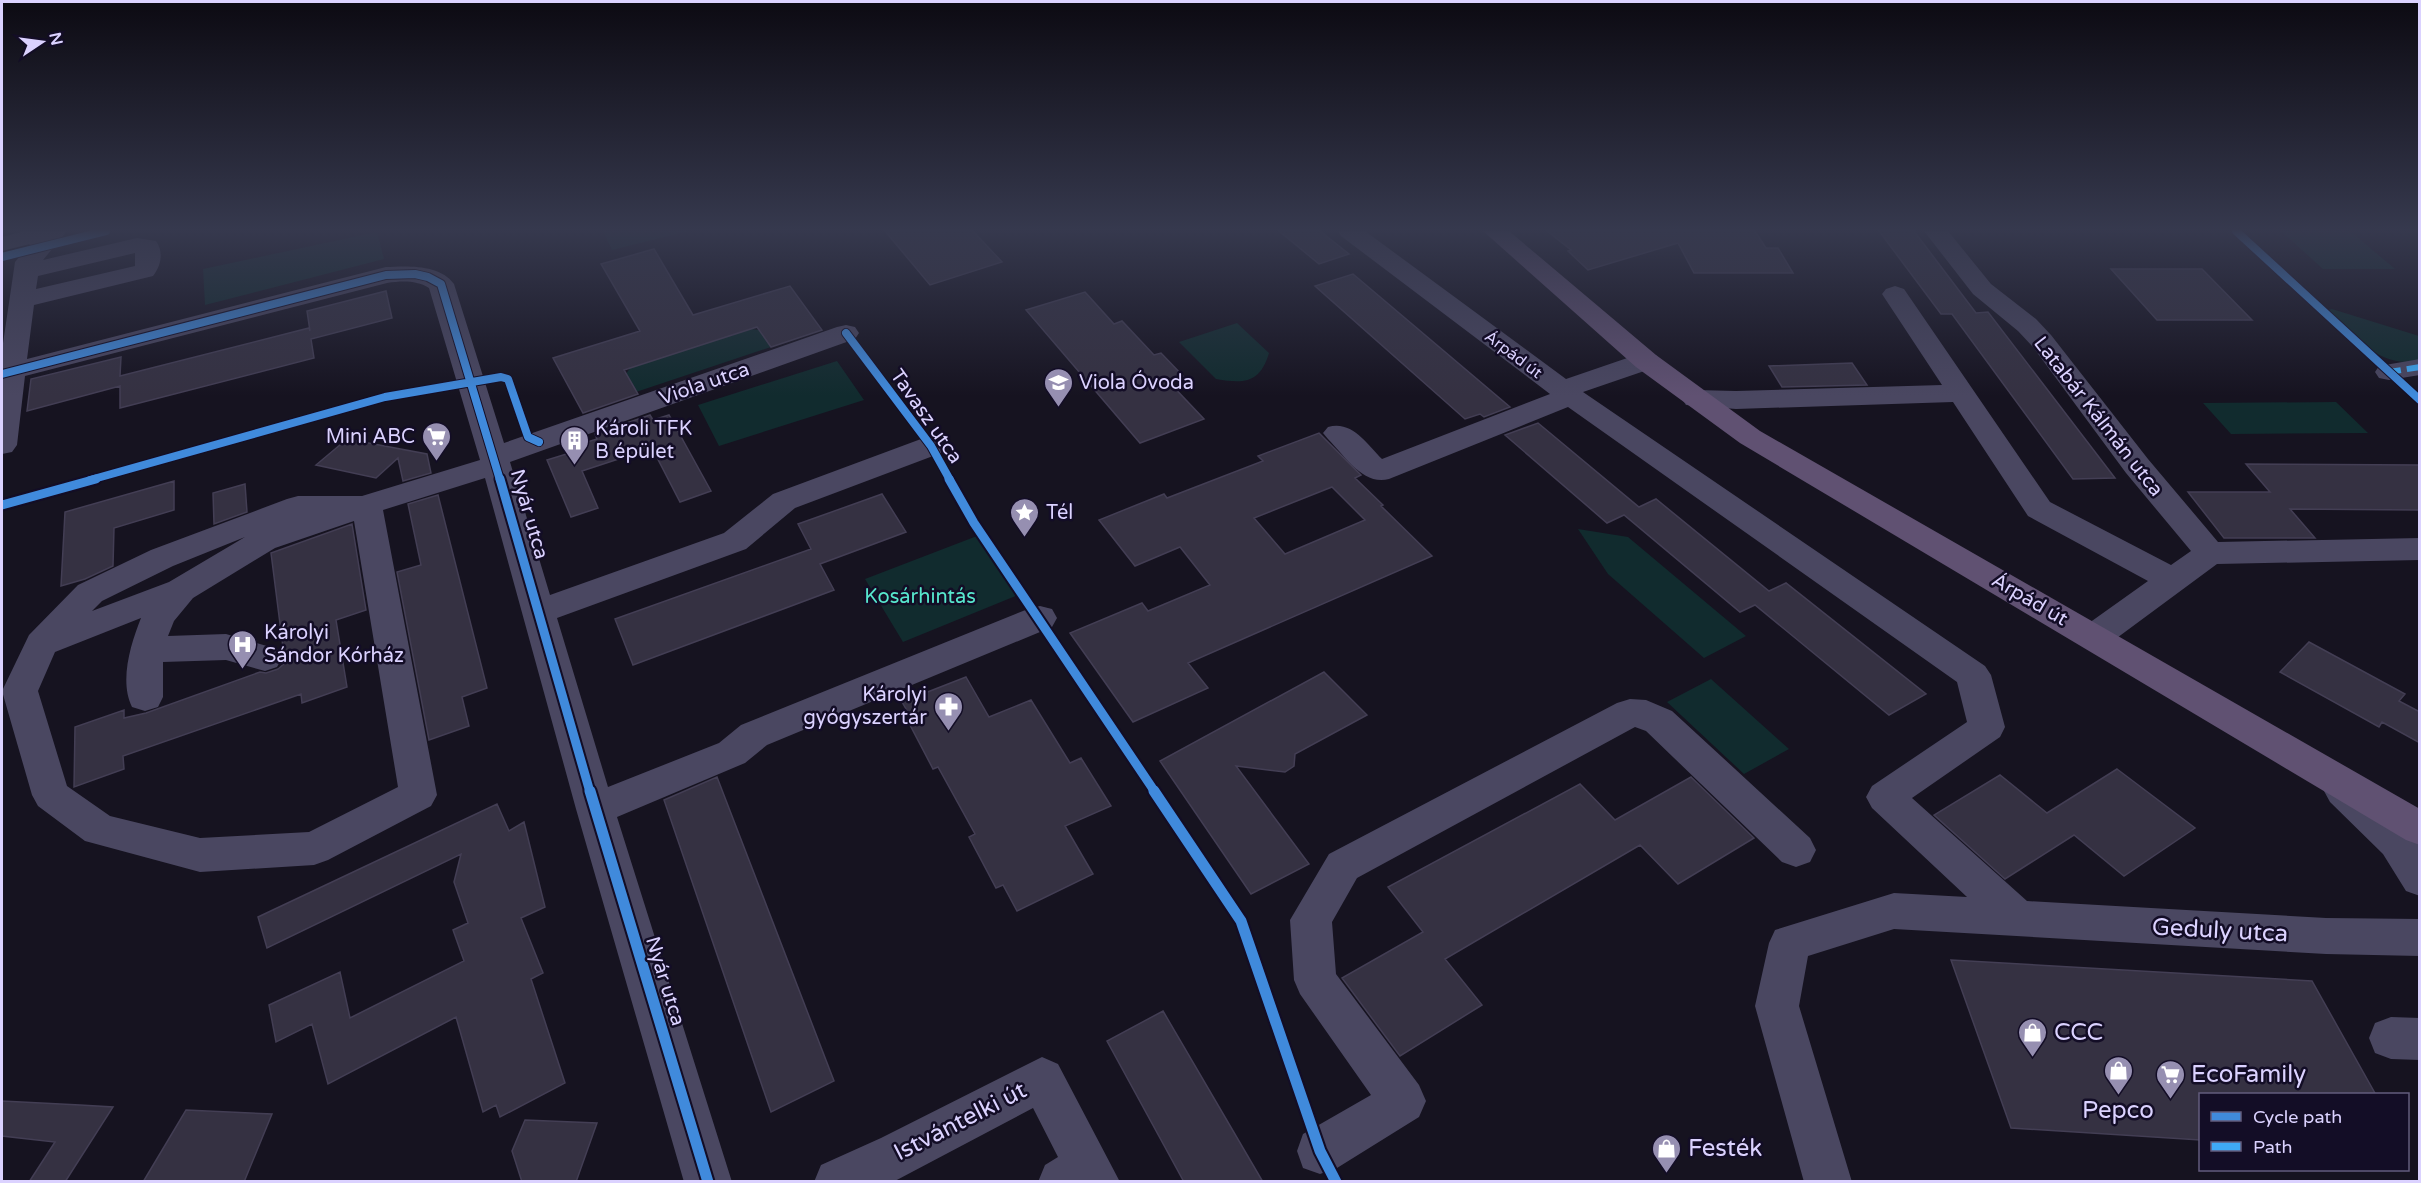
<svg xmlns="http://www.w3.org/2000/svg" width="2421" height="1183" viewBox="0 0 2421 1183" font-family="'Varela Round',sans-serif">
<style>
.green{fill:#112b2e}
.building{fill:#353142;stroke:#433e54;stroke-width:1.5;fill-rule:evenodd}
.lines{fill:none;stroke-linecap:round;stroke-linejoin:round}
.minor{fill:#4a4761;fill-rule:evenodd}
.major{fill:#605172;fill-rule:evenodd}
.quiet{stroke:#3fa9f5;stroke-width:6;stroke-dasharray:12 6;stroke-linecap:butt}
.cycleway-far2-casing{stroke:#130d26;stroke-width:10}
.cycleway-far1-casing{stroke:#130d26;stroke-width:13}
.cycleway-casing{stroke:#130d26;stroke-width:15}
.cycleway-far2{stroke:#408adc;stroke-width:8}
.cycleway-far1{stroke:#408adc;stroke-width:9}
.cycleway{stroke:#408adc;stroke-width:11}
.labels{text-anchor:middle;stroke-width:5;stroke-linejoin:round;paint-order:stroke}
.far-street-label{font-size:16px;fill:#dbd2ff;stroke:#130d26}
.poi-label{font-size:20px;fill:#dbd2ff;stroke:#130d26;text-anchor:start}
.street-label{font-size:20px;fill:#dbd2ff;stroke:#130d26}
.park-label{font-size:20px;fill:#57e6cd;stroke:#130d26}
.near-street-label{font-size:24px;fill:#dbd2ff;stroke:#130d26}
.near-poi-label{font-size:24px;fill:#dbd2ff;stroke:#130d26;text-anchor:start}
</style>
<rect width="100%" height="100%" fill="#161320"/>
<path class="green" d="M603 231H689L612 250Z
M2281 231H2350L2395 269H2323Z
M377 232 384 259 205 305 203 269Z
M2332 309 2419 336V361C2378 368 2355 336 2327 310Z
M1237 323 1269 353C1260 383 1245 384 1216 379L1179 342Z
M750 329 759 330 771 347 636 392 626 374 630 368Z
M837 361 864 400 719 446 698 405Z
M2336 402 2368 433 2231 434 2203 403Z
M1578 529 1628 537 1746 636 1704 658 1608 574Z
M977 536 1018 595 903 642 865 579Z
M1711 679 1789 749 1744 774 1667 702Z"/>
<path class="building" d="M885 231H973L1002 262 930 285Z
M1279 231H1320L1349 254 1319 264Z
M1547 231H1755L1766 248H1778L1793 273H1694L1678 243 1588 270 1568 251 1571 250Z
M1879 231H1914L1976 313 1988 312 2115 478 2073 479 1952 314H1941Z
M654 249 693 315 790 286 822 330 771 347 757 327 624 370 638 394 583 413 553 358 640 331 601 264Z
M2111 269H2202L2252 320H2157Z
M1353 274 1510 407 1484 417 1480 414 1465 419 1315 286Z
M386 291 392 318 311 339 314 358 120 408V386L27 411 31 379 121 357 120 376 309 328 310 331 307 311Z
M1085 292 1114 324 1122 321 1154 355 1161 353 1184 377 1169 382 1204 419 1140 443 1026 310Z
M1852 363 1867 385 1782 387 1769 366Z
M650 415 653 420 669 415 711 491 680 502 652 448 582 471 598 508 571 517 547 460 573 452 571 447 597 439 595 434Z
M1538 423 1639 507 1656 499 1769 591 1786 583 1926 694 1889 715 1755 605 1740 612 1624 515 1607 523 1505 435Z
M1319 433 1361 475 1355 478 1383 505 1381 506 1432 556 1188 663 1208 688 1133 722 1070 633 1142 603 1148 611 1210 585 1180 547 1135 566 1099 520 1164 494 1167 498 1263 461 1258 456ZM1332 487 1365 520 1285 554 1254 518Z
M347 439 427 454 431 473 403 481 398 458 376 478 316 465Z
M2246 464 2420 465V510L2290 509 2315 538H2224L2188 492H2270Z
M174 481V510L114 528 113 566 85 579 61 586 65 512Z
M245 484 247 512 214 524 213 493Z
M882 494 906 532 820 564 834 590 633 665 615 619 811 549 798 524Z
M438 495 487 688 462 697 469 726 429 740 397 572 421 565 408 504Z
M352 524 366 610 336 620 347 687 302 703 301 694 123 756 124 769 74 787 75 727 124 710V718L146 713 260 672 266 673 278 669 285 663 271 553Z
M2309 642 2405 694 2399 701 2420 712V743L2382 722 2379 727 2280 672Z
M1324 672 1367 715 1295 754 1294 766 1285 772 1236 766 1309 864 1251 894 1160 761Z
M966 677 989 717 1031 700 1070 763 1081 758 1111 806 1065 826 1093 874 1017 911 1003 885 996 888 969 837 975 834 938 767 933 769 910 725 914 723 902 702Z
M2117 769 2195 828 2124 876 2074 835 2005 879 1934 815 2000 775 2047 813Z
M717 777 834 1081 771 1112 664 800Z
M1691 777 1754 838 1678 884 1640 845 1445 959 1482 1005 1400 1056 1342 978 1423 932 1388 887 1580 784 1615 820Z
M497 804 509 831 524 822 545 907 521 918 543 973 531 979 565 1083 500 1117 496 1105 483 1112 456 1017 328 1084 312 1024 276 1042 269 1005 340 972 350 1018 464 961 453 930 468 923 454 882 461 854 267 948 258 917Z
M1951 960 2312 981 2376 1095H2200V1140L2011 1128Z
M1163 1011 1263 1182H1184L1107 1041Z
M2 1101 80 1105 113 1107 65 1182H29L55 1142 2 1136Z
M186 1110 272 1114 244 1182H143Z
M525 1120 597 1123 576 1182H522L512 1151Z"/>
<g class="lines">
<path class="minor" d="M25 231H67L43 260 137 238 156 241C164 252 161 266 153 276L34 305 27 359 386 267C407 266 440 264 454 284L504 443 837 327 846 325 855 327 859 333 855 339 510 462 550 595 724 533 773 494 921 439 931 437 941 439 946 446 941 453 795 508 746 549 557 618 608 787 719 743 741 725 1028 609 1040 606 1052 609 1057 618 1052 627 767 745 745 763 617 817 732 1182H684L576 809 485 478 383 510 437 795 431 806 328 860 314 865 200 872 85 841 38 806 32 795 2 691 29 635 78 585 151 550 287 499 298 496H362L480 460 429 288C416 280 402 281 387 283L25 376 17 445 12 452 2 454V350L15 262 30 244 2 251V237ZM135 253V266L36 289 38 276ZM354 521 398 787 309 832 200 838 110 816 67 786 38 691 55 652 141 618C131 643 119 681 132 707L145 711 158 707 163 697V662L226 660 265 671 277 667 282 658 277 649 226 634 168 636 174 621 193 598 275 548ZM245 537 169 582 92 611 102 601 173 566Z
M1338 231H1365L1566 379 1636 355 1646 353 1656 355 1660 361 1656 367 1583 392 1985 666 1991 675 2005 727 2000 737 1912 798 2027 901 2326 918 2420 919V956L2326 954 1894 929 1808 956 1799 1006 1852 1182H1804L1755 1006 1769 943 1775 930 1894 893 1967 897 1872 808 1866 797 1872 786 1967 722 1957 682 1568 407 1389 479C1363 486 1345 456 1328 439L1323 433 1328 427C1352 420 1367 444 1382 459L1550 394 1341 236Z
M1924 231H1948L1991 284 2036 319 2051 335 2148 459 2218 542 2420 538V560L2217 564 2106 646 2094 649 2082 646 2077 637 2082 628 2148 581 2028 516 1953 402 1736 409 1686 405 1682 399 1686 393 1696 390 1736 391 1942 385 1882 294 1886 289 1895 286 1904 289 2050 502 2171 565 2191 551 2126 473 2033 347 2018 331 1973 294Z
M2420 359V375L2389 380 2379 378 2375 372 2379 366Z
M1630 699 1646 700 1672 711 1810 838 1816 850 1810 862 1796 867 1782 862 1646 731 1635 727 1357 878 1332 922 1336 974 1419 1085 1426 1101 1419 1117 1337 1168 1320 1174 1303 1168 1297 1151 1303 1134 1371 1095 1300 994 1294 980 1290 920 1329 854 1617 703Z
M2343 776C2373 786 2400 818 2420 842V896L2406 891 2383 854 2330 802 2324 791 2330 780Z
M2391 1017 2420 1018V1060L2391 1059 2375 1053 2369 1038 2375 1023Z
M1042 1057 1058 1064 1120 1182H1038L1045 1165 1058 1157 1033 1108 893 1182H814L821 1165 881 1138Z"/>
<path class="major" d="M1483 231H1509L1656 355 1760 431 2420 809V845L2406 840 1740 443 1636 367Z"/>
<path class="quiet" d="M2389 372 2420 367"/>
<defs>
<path id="cycleway-far2" d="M2236 231 2420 400
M2 257 106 231
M846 333 931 446 950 480
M2 374 386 275 415 274 428 277 441 284 500 480
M90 480 385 397 501 377 508 379 528 437 539 442"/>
<path id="cycleway-far1" d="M500 479 590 792
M949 479 974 523 1155 792
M2 505 96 479"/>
<path id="cycleway" d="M590 791 708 1182
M1154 791 1241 921 1320 1151 1336 1182"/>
</defs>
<use href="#cycleway-far2" class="cycleway-far2-casing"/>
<use href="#cycleway-far1" class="cycleway-far1-casing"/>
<use href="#cycleway" class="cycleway-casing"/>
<use href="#cycleway-far2" class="cycleway-far2"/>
<use href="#cycleway-far1" class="cycleway-far1"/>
<use href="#cycleway" class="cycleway"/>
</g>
<linearGradient id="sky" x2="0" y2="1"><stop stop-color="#0c0a12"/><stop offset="0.58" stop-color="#36394e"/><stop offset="1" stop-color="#36394e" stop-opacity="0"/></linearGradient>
<rect width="2421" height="396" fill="url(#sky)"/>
<defs>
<symbol id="school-pin" viewBox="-11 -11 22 30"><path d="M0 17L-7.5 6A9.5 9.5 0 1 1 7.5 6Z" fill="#968fb1" stroke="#130d26"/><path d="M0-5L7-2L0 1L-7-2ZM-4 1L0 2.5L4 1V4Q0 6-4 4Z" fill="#fff"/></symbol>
<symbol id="supermarket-pin" viewBox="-11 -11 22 30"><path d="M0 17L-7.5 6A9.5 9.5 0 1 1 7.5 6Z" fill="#968fb1" stroke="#130d26"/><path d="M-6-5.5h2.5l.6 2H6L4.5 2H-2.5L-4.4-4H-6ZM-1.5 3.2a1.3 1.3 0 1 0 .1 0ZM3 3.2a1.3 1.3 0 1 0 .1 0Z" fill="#fff"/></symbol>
<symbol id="building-pin" viewBox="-11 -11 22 30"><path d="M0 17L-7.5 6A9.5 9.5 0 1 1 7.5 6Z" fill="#968fb1" stroke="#130d26"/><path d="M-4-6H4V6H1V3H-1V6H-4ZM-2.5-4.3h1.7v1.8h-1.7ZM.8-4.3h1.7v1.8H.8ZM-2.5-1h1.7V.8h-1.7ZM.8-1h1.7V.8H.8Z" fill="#fff"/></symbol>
<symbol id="sight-pin" viewBox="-11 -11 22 30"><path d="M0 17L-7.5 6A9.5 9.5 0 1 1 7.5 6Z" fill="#968fb1" stroke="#130d26"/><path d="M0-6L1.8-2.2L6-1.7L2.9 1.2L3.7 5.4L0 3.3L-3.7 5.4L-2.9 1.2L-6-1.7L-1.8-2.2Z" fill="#fff"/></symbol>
<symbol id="hospital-pin" viewBox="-11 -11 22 30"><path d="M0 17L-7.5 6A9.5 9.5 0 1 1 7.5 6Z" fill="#968fb1" stroke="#130d26"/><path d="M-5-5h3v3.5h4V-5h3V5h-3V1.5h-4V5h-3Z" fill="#fff"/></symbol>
<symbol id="pharmacy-pin" viewBox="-11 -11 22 30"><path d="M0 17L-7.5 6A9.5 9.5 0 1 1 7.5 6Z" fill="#968fb1" stroke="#130d26"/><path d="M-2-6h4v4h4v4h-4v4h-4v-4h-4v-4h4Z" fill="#fff"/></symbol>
<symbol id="shop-pin" viewBox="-11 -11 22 30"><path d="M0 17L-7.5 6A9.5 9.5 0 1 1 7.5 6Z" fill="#968fb1" stroke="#130d26"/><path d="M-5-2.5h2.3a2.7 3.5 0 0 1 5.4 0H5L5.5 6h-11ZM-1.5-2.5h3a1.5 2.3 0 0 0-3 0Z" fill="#fff"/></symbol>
</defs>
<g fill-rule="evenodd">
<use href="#school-pin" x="1042" y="366" width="33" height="45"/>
<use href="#supermarket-pin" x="420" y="420" width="33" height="45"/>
<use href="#building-pin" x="558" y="424" width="33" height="45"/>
<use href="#sight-pin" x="1008" y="496" width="33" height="45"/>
<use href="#hospital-pin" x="226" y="628" width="33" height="45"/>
<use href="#pharmacy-pin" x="932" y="690" width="33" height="45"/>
<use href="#shop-pin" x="2016" y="1016" width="33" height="45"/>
<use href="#shop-pin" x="2102" y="1054" width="33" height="45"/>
<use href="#supermarket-pin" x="2154" y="1058" width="33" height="45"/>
<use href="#shop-pin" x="1650" y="1132" width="33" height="45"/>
</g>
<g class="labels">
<g class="far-street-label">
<text transform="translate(1514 354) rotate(37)" y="6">Árpád út</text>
</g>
<g class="poi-label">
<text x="1079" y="389">Viola Óvoda</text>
<text x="595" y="435">Károli TFK<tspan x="595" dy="23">B épület</tspan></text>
<text x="415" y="443" text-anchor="end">Mini ABC</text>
<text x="1046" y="519">Tél</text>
<text x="264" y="639">Károlyi<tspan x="264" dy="23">Sándor Kórház</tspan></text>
<text x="927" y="701" text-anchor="end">Károlyi<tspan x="927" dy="23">gyógyszertár</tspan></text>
</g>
<g class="street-label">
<text transform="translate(704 383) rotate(-19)" y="7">Viola utca</text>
<text transform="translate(927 416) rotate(55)" y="7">Tavasz utca</text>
<text transform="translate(2099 416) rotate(52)" y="7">Latabár Kálmán utca</text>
<text transform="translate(530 514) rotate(74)" y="7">Nyár utca</text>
<text transform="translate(2030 599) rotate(30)" y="7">Árpád út</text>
<text transform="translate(666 981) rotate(73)" y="7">Nyár utca</text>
</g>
<g class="park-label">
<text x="920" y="603">Kosárhintás</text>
</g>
<g class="near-street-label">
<text transform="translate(2220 930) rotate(3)" y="8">Geduly utca</text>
<text transform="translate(960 1121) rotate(-27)" y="8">Istvántelki út</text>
</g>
<g class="near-poi-label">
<text x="2054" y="1040">CCC</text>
<text x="2191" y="1082">EcoFamily</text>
<text x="2118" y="1118" text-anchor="middle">Pepco</text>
<text x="1688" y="1156">Festék</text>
</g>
</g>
<rect width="2421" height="1183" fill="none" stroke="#dbd2ff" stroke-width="6"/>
<rect x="2199" y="1093" width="210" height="78" fill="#130d26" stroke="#635c7d" stroke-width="1.5"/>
<rect x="2211" y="1112" width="30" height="9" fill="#408adc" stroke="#635c7d" stroke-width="1.5"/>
<text x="2253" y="1123" font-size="18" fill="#dbd2ff">Cycle path</text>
<rect x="2211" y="1142" width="30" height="9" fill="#3fa9f5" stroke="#635c7d" stroke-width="1.5"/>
<text x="2253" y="1153" font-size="18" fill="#dbd2ff">Path</text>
<g transform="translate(42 42) rotate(77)" stroke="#130d26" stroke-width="4.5" paint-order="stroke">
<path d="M0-4.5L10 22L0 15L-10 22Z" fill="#dbd2ff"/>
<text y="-9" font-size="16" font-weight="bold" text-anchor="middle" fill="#dbd2ff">N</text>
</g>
</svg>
